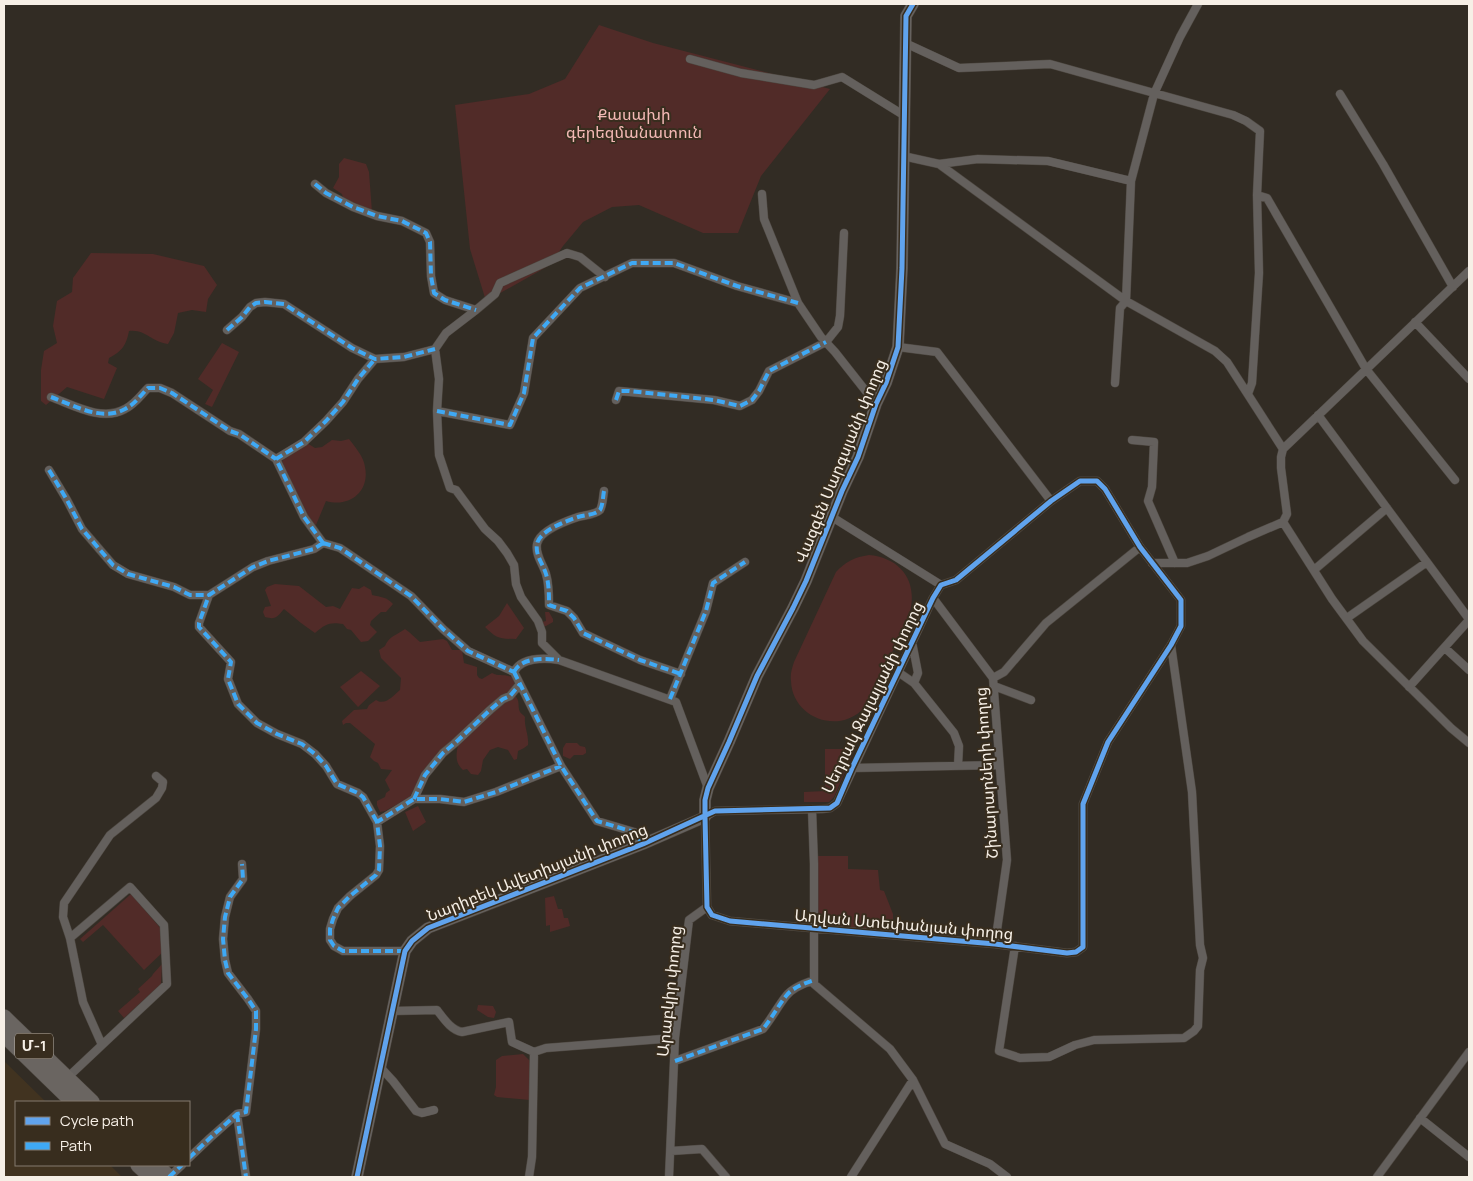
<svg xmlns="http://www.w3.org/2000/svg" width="1473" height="1181" viewBox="0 0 1473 1181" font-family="Manrope,'Noto Sans Armenian',sans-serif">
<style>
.built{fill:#413320}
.green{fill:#512b28}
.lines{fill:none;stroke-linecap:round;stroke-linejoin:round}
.street-casing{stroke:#4d4740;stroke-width:9}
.secondary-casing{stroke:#4d4740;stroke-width:12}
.highway-casing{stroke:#4d4740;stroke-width:16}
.street{stroke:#64605d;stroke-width:8}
.secondary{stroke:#66625f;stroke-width:11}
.highway{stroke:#6a6561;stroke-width:15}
.quiet{stroke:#3fa9f5;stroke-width:4;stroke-dasharray:8 4;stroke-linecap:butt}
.cycleway-casing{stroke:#382d1e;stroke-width:8}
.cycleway{stroke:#60a3ed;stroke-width:5}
.labels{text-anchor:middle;stroke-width:4;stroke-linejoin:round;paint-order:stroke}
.shield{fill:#382d1e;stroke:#bdb5aa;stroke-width:1}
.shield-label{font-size:15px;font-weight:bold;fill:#f6efe6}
.park-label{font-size:16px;fill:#f3b9b5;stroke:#382d1e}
.street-label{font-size:16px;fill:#f6efe6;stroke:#382d1e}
</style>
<rect width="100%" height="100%" fill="#322c24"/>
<path class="built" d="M4 1061 46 1102H16V1165H110L122 1177H4Z"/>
<path class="green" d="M599 25 653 43 830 89 761 176 738 233H703L639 205 612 207 583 222 563 246 550 265 486 301 470 249 455 105 529 94 565 79Z
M344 158 366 164 369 172 372 212 343 198 342 194 333 188 339 177V164Z
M91 253 153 254 204 266 217 285 208 299 206 312 192 310 178 313 174 333 168 344C151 342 146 329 129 331 126 346 122 351 109 358L108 363 117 368 104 399 67 387 46 405 41 401V370L44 351 57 343 53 326 57 301 72 292 73 278Z
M222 343 239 352 212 407 205 404 213 390 198 379Z
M349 439C355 447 364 457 365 467 370 491 350 508 326 501L316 525C304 519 288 475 282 461L295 450 307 443 315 448 322 447 332 440 341 441Z
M869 555C902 558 919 583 909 615 900 635 891 655 882 674 876 687 872 702 861 711 835 734 792 716 791 681 790 674 792 668 794 662L836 572C845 562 855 557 869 555Z
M275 584 299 586 326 607 333 606 340 609 352 588 359 589 364 586 371 590 372 595C381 597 387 597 393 604L386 612H381L371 621 370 625 377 632 368 641 361 642 351 630 347 629 343 624C329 622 326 624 315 633L301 623 284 609C277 617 276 620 265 617L263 612 265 607 271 606 265 590 267 587Z
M507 603 524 628 516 639C499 639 496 638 485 627L499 616Z
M545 612H549L553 619V622L546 626H543L542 622 546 621Z
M405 629 409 632 420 642 443 639 447 641 452 650H462L464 663 477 667V675L479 678 482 679 492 673C499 677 505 673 513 678L515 685 514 695C521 700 517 706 520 712 521 714 524 715 525 717 524 727 529 735 528 745L524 748 518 751 517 759 514 760 508 750 498 747 490 750 483 760 481 771 478 775 471 774 467 769 463 770C455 763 456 755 458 745L443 750 422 776 409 798 385 811 380 812 377 805V801L385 797 386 793 390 790 385 780 392 770 381 769 378 763 374 761 370 757 375 744 350 723H346L343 725 342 721 354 710 367 709 369 705 376 700C385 706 393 696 400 690L401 678 381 658 379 650 385 646C389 636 397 635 405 629Z
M361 671 380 686 358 707 340 687Z
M566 743H577L580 746 585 747 586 750V753L583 755H574L570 759 563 756V748Z
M825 749H855L834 797 829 802H804V792L825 791Z
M418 806 426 822 413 831 405 812Z
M816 856H848V869L878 870 880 890 884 891 893 914V931L815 929Z
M131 894 162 930 163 952 144 970 103 925 83 942 80 939Z
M554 896 558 909H562L564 918H568L570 926 550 932V925L546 926 545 898Z
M162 964 161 984 124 1018 118 1011 140 992 138 989 152 976 153 974Z
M478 1005 493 1006 496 1012 494 1018 488 1017 477 1010Z
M523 1054 531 1062 530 1100 497 1097 494 1095 496 1087V1060L502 1056Z"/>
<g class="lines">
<defs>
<path id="street" d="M905 43 959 68 1050 64 1233 115 1246 121 1260 131 1257 195 1259 273 1252 383 1248 394
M690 59 741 73 814 85 842 77 905 116
M1340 94 1383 164 1453 287
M903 156 939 164 1126 301 1215 351 1227 362 1283 449
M939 164 978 159 1048 161 1131 181
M315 184 326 193 353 207 377 216 402 221 426 233 430 242 431 276 434 293 445 300 476 310
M762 194 764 219 798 303 821 337 835 352 876 404
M1257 195 1267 198 1366 369 1455 480
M1415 322 1469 379
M227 330 242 317 250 307 256 303 265 302 284 304 352 348 375 359 404 357 435 349 446 333 476 310 495 294 500 283 567 253 580 257 605 277
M898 347 937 352 1051 501
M435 349 439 379 437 411 439 455 450 488 456 490 485 529 498 541 507 553 514 565 516 584 521 597 538 621 542 632V643L559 660
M1115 383 1120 308 1126 301 1131 181 1154 94 1180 37 1198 4
M51 397C73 405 102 422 125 409 135 404 141 395 148 388H160L172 393 230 431 239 434 276 459
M616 400 619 391 714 400 740 406 752 400 759 391 769 371 826 342 838 327 840 316 844 233
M437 411 510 425 524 393 533 338 580 288 632 263H674L737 286 798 303
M1318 415 1469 619
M1132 440 1154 442 1152 487 1148 501 1175 563
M49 470 67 500 82 529 113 565 128 574 174 587 190 595H209
M1080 481H1097L1105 489 1140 547 1181 600V626L1171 645 1108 742 1083 804V947L1076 952 1067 953 995 944 730 921 712 915 707 907 705 817 715 811 822 809 830 808 837 803 933 598 941 585 956 580 1051 501Z
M604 491C603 496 603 505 600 510 595 515 584 515 578 517 566 521 539 531 537 544 535 555 543 564 546 574 549 584 549 594 549 605L567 611 574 618 583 633 640 660 681 674
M832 517 941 585
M1283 522 1287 514 1281 468V457L1283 449 1469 271
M1283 522 1332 599 1363 641 1451 728 1469 743
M323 543 314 549 268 561 253 567 209 595 199 623V627L231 662 228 679 238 704 257 723 277 734 302 744 315 754 326 766 337 784 358 793 363 797 377 822
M323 543 304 517 276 459 304 442 326 421 343 402 358 379 375 359
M323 543 340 548 411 596 443 629 468 651 514 672
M1152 563H1187L1208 556 1248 537 1283 522
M1314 570 1387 508
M933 598 993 678
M1347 618 1427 562
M912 642 918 673 914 683
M1445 648 1469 670
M514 672C521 657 545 658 559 660L676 702 708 788
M514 672 561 766 597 821 634 832 643 844
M898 672 914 683 954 733 959 746 958 766
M993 678 1007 860 995 944
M993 678 1004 672 1046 623 1140 547
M994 686 1031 700
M1409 687 1469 620
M670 699 706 611 713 583 745 562
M852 768 999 765
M414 799 425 775 443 753 455 743 490 710 503 699 510 696 520 684
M812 809 814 864V984L890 1049 913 1080 945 1144 990 1164 1007 1177
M70 938 130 887 164 925 167 984 102 1045
M1015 946 999 1051 1020 1058 1049 1057 1075 1045 1094 1040 1184 1038 1194 1031 1198 1026 1200 970 1203 958 1200 945 1192 792 1171 645
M405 951H343L334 946 330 940V929L333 919 338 908 350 896 376 875 379 870 380 846 377 822 414 799H440L464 802 496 792 561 766
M392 1011 437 1010C444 1019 451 1030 462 1032L509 1022 512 1042 534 1052 546 1048 675 1038
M675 1061 763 1029C772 1018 778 1006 786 996 792 988 805 983 814 980
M380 1067 393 1081 416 1111 422 1113 434 1110
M67 1078 102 1045 83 1002 70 938 63 917 64 903 110 835 156 798 162 788 163 782 156 776
M237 1114 246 1177
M1420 1118 1469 1157
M671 1151 702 1149 726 1177
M189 1158 210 1138 237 1114 246 1112 256 1029V1011L248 999 228 973 225 960 223 939 225 917 230 897 243 879 242 864
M169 1177 182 1165
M529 1177 532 1157 534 1052
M669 1177 675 1038 689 920 707 907
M851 1177 913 1080
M1377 1177 1469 1052"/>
<path id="secondary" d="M357 1177 405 951 412 941 428 928 643 844 705 817V800L708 788 729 742 757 676 793 608 806 581 842 491 858 457 876 404 886 383 898 347 902 268 906 16 913 4"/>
<path id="highway" d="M4 1017 92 1102
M4 1035 73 1102
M138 1165 151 1177
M156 1165 169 1177"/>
</defs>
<use href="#street" class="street-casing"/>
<use href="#secondary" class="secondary-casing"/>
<use href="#highway" class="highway-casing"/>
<use href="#street" class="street"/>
<use href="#secondary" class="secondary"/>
<use href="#highway" class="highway"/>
<path class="quiet" d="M315 184 326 193 353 207 377 216 402 221 426 233 430 242 431 276 434 293 445 300 476 310
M227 330 242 317 250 307 256 303 265 302 284 304 352 348 375 359 404 357 435 349
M51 397C73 405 102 422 125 409 135 404 141 395 148 388H160L172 393 230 431 239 434 276 459
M616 400 619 391H629L714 400 740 406 752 400 759 391 769 371 826 342
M437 411 510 425 524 393 533 338 580 288 632 263H674L737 286 798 303
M49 470 67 500 82 529 113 565 128 574 174 587 190 595H209
M604 491C603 496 603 505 600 510 595 515 584 515 578 517 566 521 539 531 537 544 535 555 543 564 546 574 549 584 549 594 549 605L567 611 574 618 583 633 640 660 681 674
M323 543 314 549 268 561 253 567 209 595 199 623V627L231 662 228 679 238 704 257 723 277 734 302 744 315 754 326 766 337 784 358 793 363 797 377 822
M323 543 304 517 276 459 304 442 326 421 343 402 358 379 375 359
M323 543 340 548 411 596 443 629 468 651 514 672
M514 672 561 766 597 821 634 832 643 844
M514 672C521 657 545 658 559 660
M670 699 706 611 713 583 745 562
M414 799 425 775 443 753 455 743 490 710 503 699 510 696 520 684
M405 951H343L334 946 330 940V929L333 919 338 908 350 896 376 875 379 870 380 846 377 822 414 799H440L464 802 496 792 561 766
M675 1061 763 1029C772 1018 778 1006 786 996 792 988 805 983 814 980
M237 1114 246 1177
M189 1158 210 1138 237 1114 246 1112 256 1029V1011L248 999 228 973 225 960 223 939 225 917 230 897 243 879 242 864
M169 1177 182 1165"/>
<defs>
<path id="cycleway" d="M357 1177 405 951 412 941 428 928 643 844 715 811 830 808 837 803 852 768 933 598 941 585 956 580 1051 501 1080 481H1097L1105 489 1140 547 1181 600V626L1171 645 1108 742 1083 804V947L1076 952 1067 953 995 944 730 921 712 915 707 907 705 817V800L708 788 729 742 757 676 793 608 806 581 842 491 858 457 876 404 886 383 898 347 902 268 906 16 913 4"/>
</defs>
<use href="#cycleway" class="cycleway-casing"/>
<use href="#cycleway" class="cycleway"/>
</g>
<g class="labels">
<rect class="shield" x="15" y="1033.5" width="38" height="25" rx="4"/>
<g class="shield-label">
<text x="34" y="1051">Մ-1</text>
</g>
<g class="park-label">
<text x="634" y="120">Քասախի<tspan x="634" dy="18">գերեզմանատուն</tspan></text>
</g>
<g class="street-label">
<text transform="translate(840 461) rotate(-68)" y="6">Վազգեն Սարգսյանի փողոց</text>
<text transform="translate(872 697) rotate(-64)" y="6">Սեդրակ Ջալալյանի փողոց</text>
<text transform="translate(986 773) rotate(-94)" y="6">Շինարարների փողոց</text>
<text transform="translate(537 872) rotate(-22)" y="6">Նարիբեկ Ավետիսյանի փողոց</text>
<text transform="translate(904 924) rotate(5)" y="6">Աղվան Ստեփանյան փողոց</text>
<text transform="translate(669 991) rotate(-84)" y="6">Արաբկիր փողոց</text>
</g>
</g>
<rect width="1473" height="1181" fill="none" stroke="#f6efe6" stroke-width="10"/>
<rect x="15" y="1101" width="175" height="65" fill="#382d1e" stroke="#847b6e"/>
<rect x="25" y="1117" width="25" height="8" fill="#60a3ed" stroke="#847b6e"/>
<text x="60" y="1126" font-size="15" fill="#f6efe6">Cycle path</text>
<rect x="25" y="1142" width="25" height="8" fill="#3fa9f5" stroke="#847b6e"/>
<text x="60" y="1151" font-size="15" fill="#f6efe6">Path</text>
</svg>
